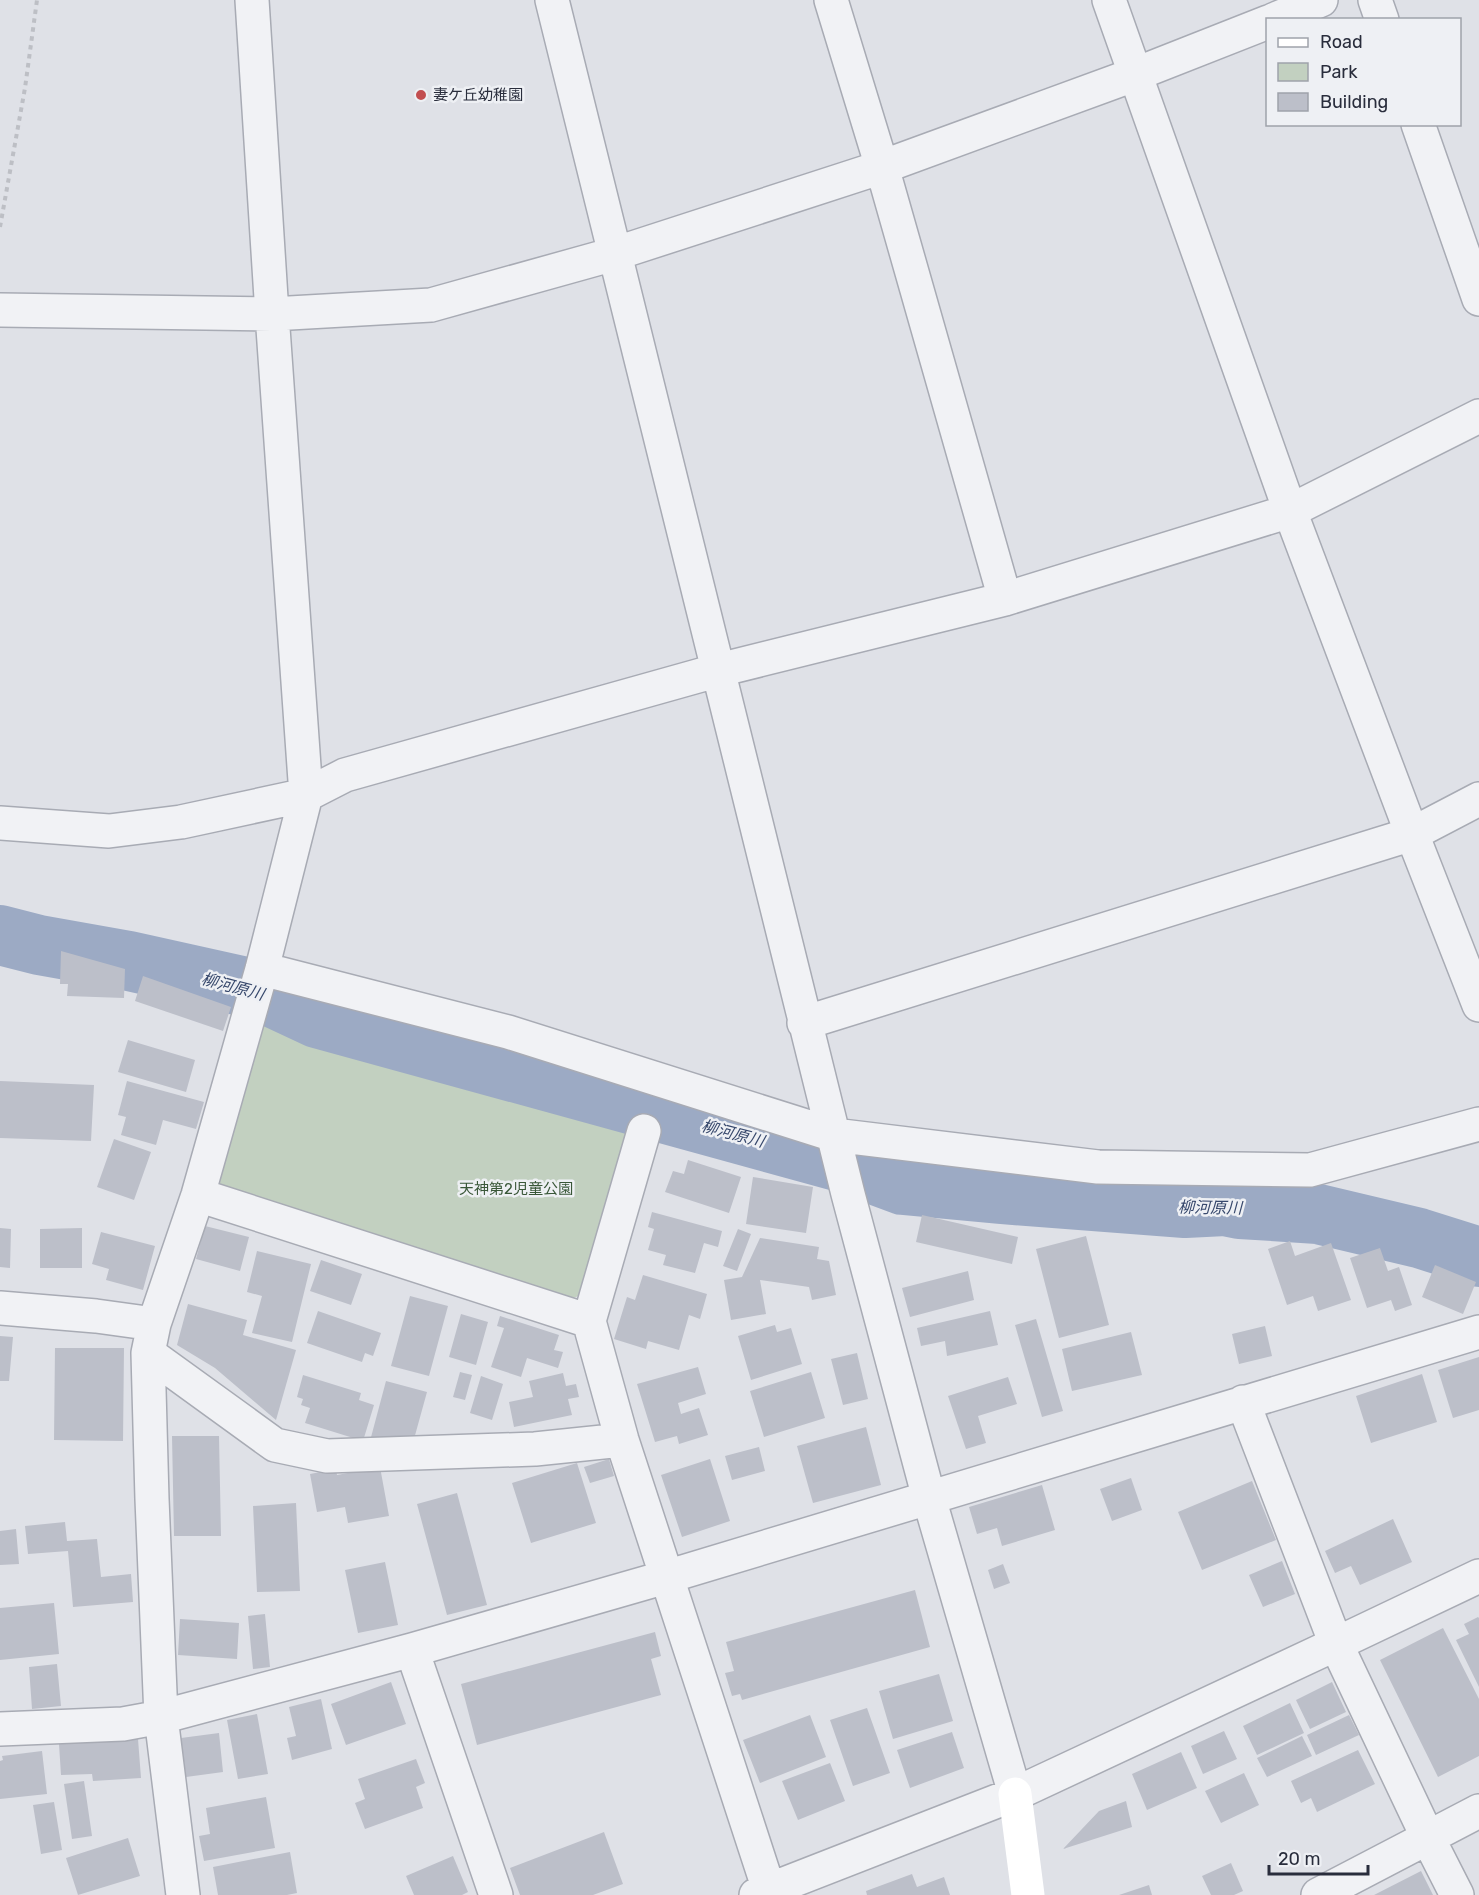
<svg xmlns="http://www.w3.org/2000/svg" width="1479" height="1895" viewBox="0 0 1479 1895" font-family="Rubik,'Noto Sans JP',sans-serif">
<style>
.green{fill:#c2d0c0}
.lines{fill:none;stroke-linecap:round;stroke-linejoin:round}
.river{stroke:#9caac4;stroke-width:60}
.building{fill:#bcbfc9}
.street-casing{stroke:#a8abb4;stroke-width:36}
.path{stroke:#bdbfc5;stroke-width:4;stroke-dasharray:4.5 4.5;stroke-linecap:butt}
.street{stroke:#f1f2f5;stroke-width:33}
.secondary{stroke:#fff;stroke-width:33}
.poi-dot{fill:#c24e50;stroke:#eef0f4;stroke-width:2}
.labels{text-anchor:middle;stroke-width:5;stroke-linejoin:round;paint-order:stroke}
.poi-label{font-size:15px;fill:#292d3c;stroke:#eef0f4;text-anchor:start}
.park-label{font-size:15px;fill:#395738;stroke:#eef0f4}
.water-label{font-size:16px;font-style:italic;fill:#37486c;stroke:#eef0f4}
</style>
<rect width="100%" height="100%" fill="#dfe1e7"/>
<path class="green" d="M259 1018 630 1127 584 1294 565 1301 219 1186 215 1176Z"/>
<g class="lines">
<path class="river" d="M0 935 39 945 129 961 255 989 317 1018 841 1162 903 1185 1000 1194 1185 1208 1225 1206 1240 1209 1318 1214 1419 1238 1479 1257"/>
</g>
<path class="building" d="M61 951 125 969 124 998 67 996 68 984H60Z
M143 976 231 1007 223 1031 135 1001Z
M128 1040 195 1060 186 1092 118 1072Z
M0 1081 94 1085 91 1141 0 1138Z
M127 1081 204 1102 196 1129 163 1120 156 1145 121 1135 126 1117 118 1115Z
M114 1139 151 1152 134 1200 97 1187Z
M688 1160 741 1177 729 1213 665 1192 673 1171 684 1174Z
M753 1177 813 1187 806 1233 746 1224Z
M652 1212 722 1231 718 1247 704 1243 695 1273 663 1265 666 1255 648 1250 654 1229 648 1227Z
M922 1215 1018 1237 1012 1264 916 1242Z
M205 1226 249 1237 240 1271 196 1259Z
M0 1228 11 1229 10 1268 0 1267Z
M82 1228V1268H40V1229Z
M738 1229 751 1234 737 1271 723 1266Z
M101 1232 155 1246 143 1290 106 1280 109 1269 92 1264Z
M1086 1236 1109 1325 1059 1338 1036 1249Z
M760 1238 819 1247 817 1259 829 1261 836 1295 812 1300 809 1287 760 1280 766 1314 731 1320 724 1280 742 1277Z
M1290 1241 1295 1256 1331 1243 1351 1300 1318 1311 1313 1296 1287 1305 1268 1249Z
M1380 1248 1388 1271 1399 1267 1412 1305 1395 1311 1391 1300 1367 1308 1350 1258Z
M257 1251 311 1264 292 1342 252 1333 262 1296 247 1292Z
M321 1260 362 1274 351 1305 310 1291Z
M1435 1265 1476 1282 1463 1314 1422 1297Z
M968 1271 974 1300 910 1317 902 1288Z
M643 1275 707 1294 700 1319 689 1315 679 1350 648 1341 646 1349 614 1339 627 1297 635 1300Z
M410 1296 448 1306 429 1376 391 1366Z
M188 1304 247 1320 243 1335 296 1350 276 1420 215 1368 177 1345Z
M318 1311 381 1333 373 1356 365 1353 362 1362 307 1343Z
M990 1311 998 1345 947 1356 945 1341 921 1346 917 1328Z
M461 1314 488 1322 476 1365 449 1357Z
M500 1316 559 1335 554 1350 563 1352 558 1368 527 1358 521 1377 491 1367 504 1328 497 1326Z
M1036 1319 1063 1411 1042 1417 1015 1325Z
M775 1325 777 1332 791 1328 802 1364 751 1380 738 1336Z
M1265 1326 1272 1356 1239 1364 1232 1334Z
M1131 1332 1142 1375 1072 1391 1062 1349Z
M0 1336 13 1337 9 1381H0Z
M55 1348H124L123 1441 54 1440Z
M857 1353 868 1399 843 1405 831 1359Z
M1479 1357V1410L1453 1418 1438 1370Z
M698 1367 706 1394 678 1403 681 1414 699 1408 708 1435 679 1444 677 1436 655 1442 637 1384Z
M460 1372 472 1375 465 1400 453 1397Z
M811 1372 825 1418 764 1437 750 1391Z
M563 1373 566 1386 576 1384 579 1397 568 1399 572 1415 514 1427 509 1402 533 1397 529 1381Z
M1422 1374 1437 1422 1371 1443 1356 1396Z
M303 1375 361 1393 359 1400 374 1405 363 1441 305 1423 310 1408 301 1405 303 1399 297 1397Z
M481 1376 503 1384 492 1420 470 1413Z
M1008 1377 1017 1404 978 1416 986 1443 966 1449 948 1396Z
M386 1381 427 1392 414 1439 370 1441Z
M866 1427 881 1485 813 1503 797 1446Z
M172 1436H219L221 1536H174Z
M759 1447 765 1471 732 1480 725 1456Z
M609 1459 614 1476 590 1483 584 1467Z
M710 1459 730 1521 682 1537 661 1475Z
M577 1463 596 1523 531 1543 512 1483Z
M380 1467 389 1516 348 1523 345 1507 317 1512 310 1474 336 1469 337 1475Z
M1131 1478 1142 1510 1112 1521 1100 1489Z
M1252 1481 1276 1540 1202 1570 1178 1512Z
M1042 1485 1055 1530 1002 1546 997 1528 977 1534 969 1507Z
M457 1493 487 1605 447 1615 417 1504Z
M296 1503 300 1591 257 1592 253 1506Z
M1393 1519 1412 1562 1360 1585 1351 1566 1335 1573 1325 1551Z
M65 1522 67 1541 97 1539 101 1577 131 1574 133 1602 73 1607 68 1551 28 1554 25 1526Z
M16 1529 19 1564 0 1565V1531Z
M1282 1561 1295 1594 1263 1607 1249 1575Z
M385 1562 398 1625 358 1633 345 1570Z
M1003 1564 1010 1583 994 1589 988 1570Z
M915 1590 930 1647 742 1700 740 1694 732 1696 725 1673 734 1671 726 1642Z
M54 1603 59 1654 0 1660V1608Z
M265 1614 270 1667 253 1669 248 1616Z
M1478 1617 1479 1618V1687L1456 1640 1469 1634 1464 1624Z
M180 1619 239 1623 237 1659 178 1655Z
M1443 1628 1479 1699V1756L1438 1777 1380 1660Z
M655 1632 661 1656 651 1659 661 1695 477 1745 461 1684Z
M57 1664 61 1706 32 1709 29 1667Z
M939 1674 953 1721 893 1739 879 1691Z
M391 1682 406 1724 346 1745 331 1704Z
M1332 1682 1346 1712 1310 1729 1296 1700Z
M321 1699 332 1749 292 1760 287 1738 296 1736 289 1707Z
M1290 1703 1304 1733 1257 1755 1243 1726Z
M867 1708 890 1773 853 1786 830 1720Z
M257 1714 268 1774 238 1779 227 1720Z
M810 1715 826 1757 760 1783 743 1740Z
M1349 1715 1359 1735 1316 1755 1307 1735Z
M1224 1731 1237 1759 1203 1774 1191 1746Z
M952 1732 964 1768 910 1788 897 1750Z
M219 1733 223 1772 186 1777 181 1738Z
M1302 1736 1312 1756 1267 1777 1257 1758Z
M138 1739 141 1778 93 1781 92 1774 61 1775 59 1744Z
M1358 1750 1375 1784 1317 1812 1311 1798 1301 1803 1291 1781Z
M42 1751 47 1794 0 1799V1761L3 1760 2 1756Z
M1181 1752 1197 1788 1147 1810 1132 1774Z
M416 1759 425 1783 416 1787 423 1808 365 1829 355 1803 365 1799 358 1779Z
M830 1763 845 1801 798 1820 782 1781Z
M1244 1773 1259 1805 1221 1823 1205 1791Z
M84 1781 92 1836 72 1839 64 1784Z
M266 1797 275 1848 204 1861 199 1836 210 1834 206 1808Z
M1126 1801 1132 1827 1063 1849 1099 1811Z
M54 1802 62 1850 41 1854 33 1805Z
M604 1832 623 1884 593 1895H520L510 1868Z
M128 1838 140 1876 78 1895 66 1858Z
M290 1852 297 1893 287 1895H218L213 1867Z
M453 1856 468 1892 462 1895H414L406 1876Z
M1231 1863 1243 1891 1234 1895H1211L1202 1876Z
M1421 1871 1433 1895H1374Z
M912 1874 917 1887 944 1877 950 1895H867L866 1891Z
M1149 1885 1152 1895H1119Z"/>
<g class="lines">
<defs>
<path id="street" d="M552 0 848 1194 929 1498 1015 1794
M831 0 882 167 1005 599
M1109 0 1290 511 1412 834 1479 1005
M1375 0 1382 20
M1273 20 1321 0
M1418 124 1479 299
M0 310 272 314 431 305 614 254 882 167 1136 74 1268 22
M0 823 109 831 181 822 306 795 345 775 719 670 1005 599 1290 511 1479 416
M262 969 508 1032 834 1135 1098 1167 1310 1170 1479 1124
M804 1023 1412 834 1479 799
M644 1131 589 1321 622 1440 769 1890
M198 1195 589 1321
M0 1308 96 1316 154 1324
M148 1353 275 1445 327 1456 535 1449 622 1440
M1243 1402 1336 1644 1428 1838 1457 1895
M412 1650 496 1895
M0 1729 123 1724 161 1717 412 1650 666 1577 1479 1332
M183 1895 161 1717 152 1499 148 1353 154 1324 198 1195 262 969 306 795 272 314 252 0
M756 1895 1015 1794 1336 1644 1479 1576
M1318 1895 1479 1811"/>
</defs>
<use href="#street" class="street-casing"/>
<path class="path" d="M0 227 25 88 37 0"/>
<use href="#street" class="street"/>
<path class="secondary" d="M1015 1794 1028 1895"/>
</g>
<circle class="poi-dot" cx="421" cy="95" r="6"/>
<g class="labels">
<g class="poi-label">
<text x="433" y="100">妻ケ丘幼稚園</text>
</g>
<g class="park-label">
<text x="516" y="1194">天神第2児童公園</text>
</g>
<g class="water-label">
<text transform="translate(233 986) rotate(15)" y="6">柳河原川</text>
<text transform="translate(733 1133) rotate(15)" y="6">柳河原川</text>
<text transform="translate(1210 1207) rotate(1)" y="6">柳河原川</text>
</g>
</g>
<rect x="1266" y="18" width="195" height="108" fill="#eef0f4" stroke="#9fa2aa" stroke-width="1.5"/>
<rect x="1278" y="38" width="30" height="9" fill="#ffffff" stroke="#9fa2aa" stroke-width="1.5"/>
<text x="1320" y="48" font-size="18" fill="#292d3c">Road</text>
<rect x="1278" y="63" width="30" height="18" fill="#c2d0c0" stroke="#9fa2aa" stroke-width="1.5"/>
<text x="1320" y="78" font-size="18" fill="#292d3c">Park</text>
<rect x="1278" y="93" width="30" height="18" fill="#bcbfc9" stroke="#9fa2aa" stroke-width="1.5"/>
<text x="1320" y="108" font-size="18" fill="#292d3c">Building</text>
<path d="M1269 1865v9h99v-9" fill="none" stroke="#292d3c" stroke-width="3"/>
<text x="1278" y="1865" font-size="18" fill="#292d3c" stroke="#eef0f4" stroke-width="4.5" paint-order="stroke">20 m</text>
</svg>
